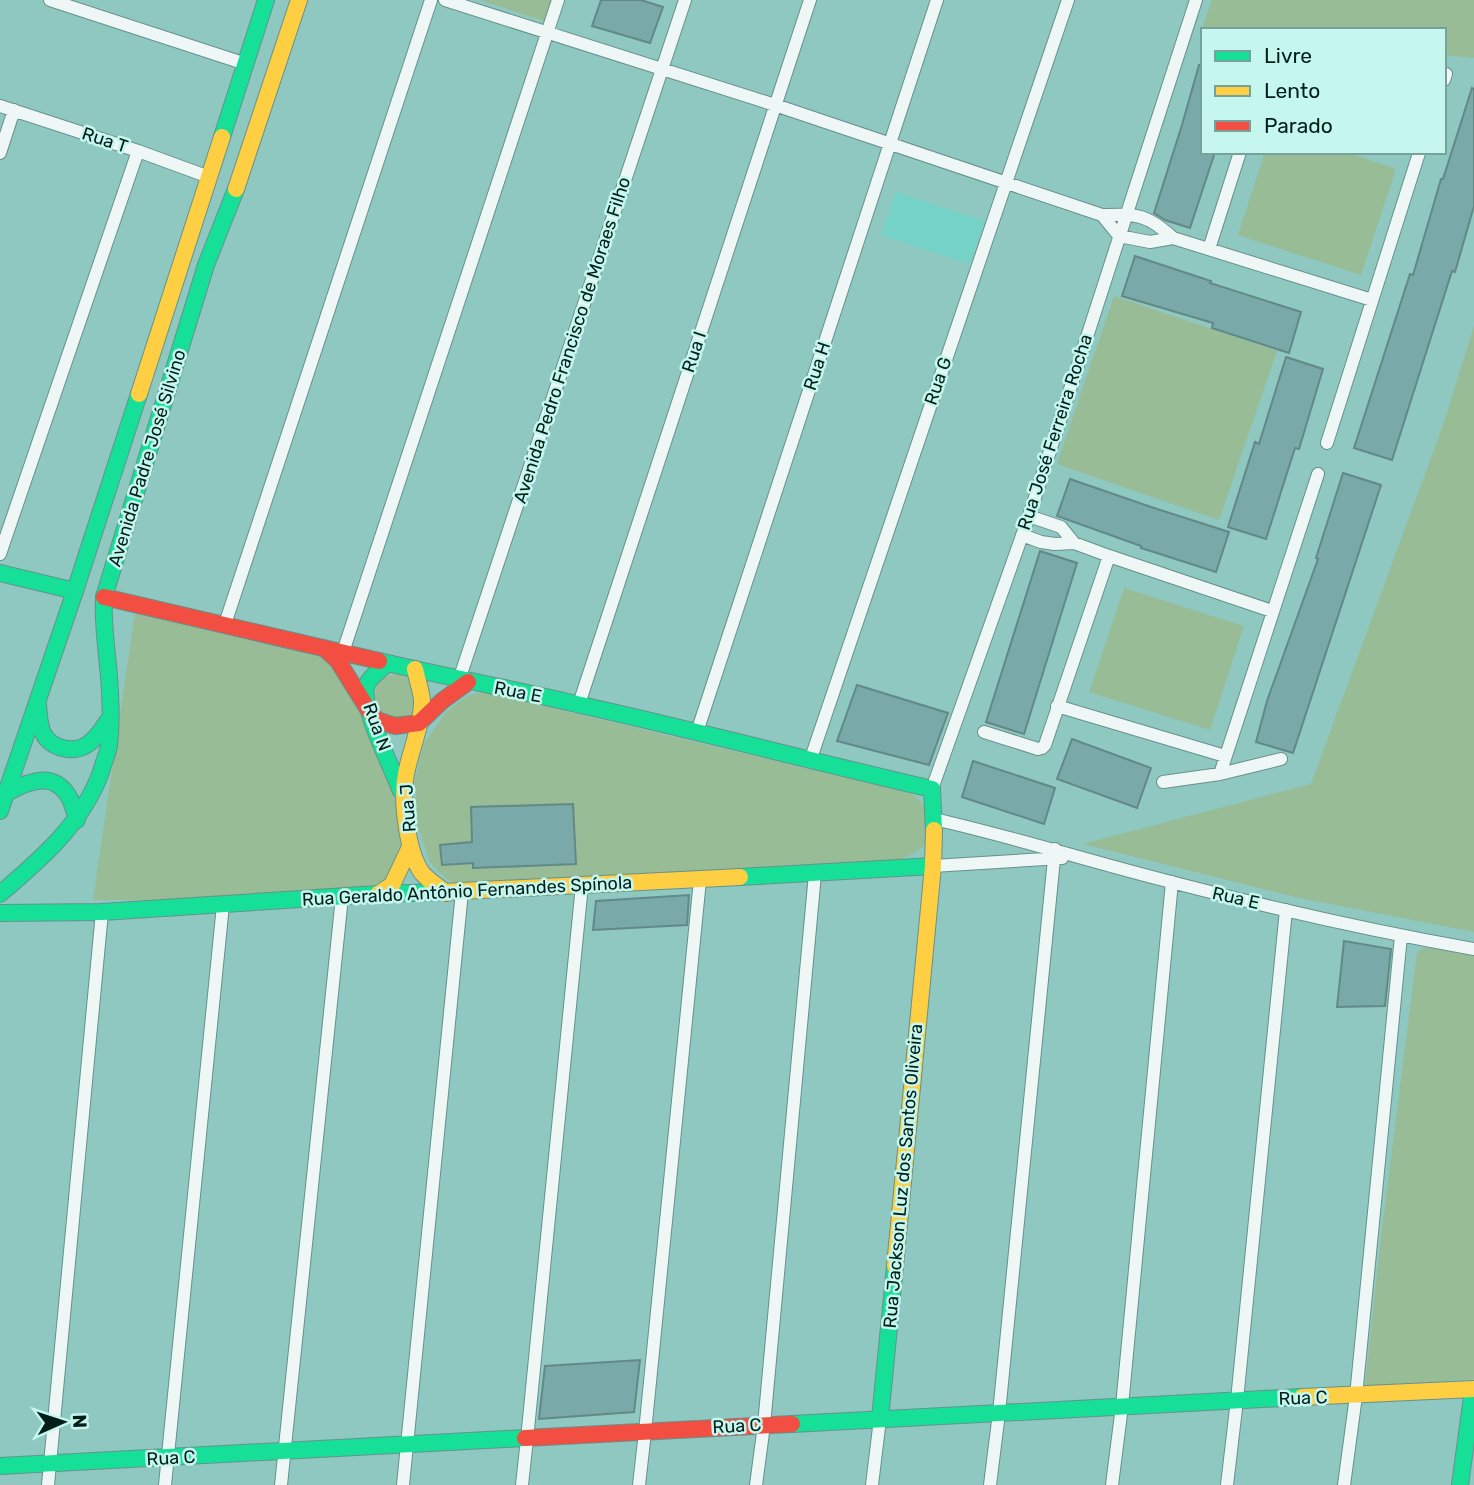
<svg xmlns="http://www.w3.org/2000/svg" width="1474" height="1485" viewBox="0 0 1474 1485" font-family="Rubik,sans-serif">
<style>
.built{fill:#75d2c6}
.green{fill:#97bc96}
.building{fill:#79a9a8;stroke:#638986;stroke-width:2}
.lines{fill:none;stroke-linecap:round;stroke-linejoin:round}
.street-casing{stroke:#67918c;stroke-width:14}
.fast-casing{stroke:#67918c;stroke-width:18}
.slow-casing{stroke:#67918c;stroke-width:18}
.jam-casing{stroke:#67918c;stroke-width:18}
.street{stroke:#eef7f6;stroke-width:12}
.fast{stroke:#16e098;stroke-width:16}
.slow{stroke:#ffcf43;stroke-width:16}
.jam{stroke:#f24e42;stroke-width:16}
.labels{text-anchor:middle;stroke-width:5;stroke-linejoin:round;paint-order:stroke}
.street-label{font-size:18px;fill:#001f1b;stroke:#c6f7ee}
</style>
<rect width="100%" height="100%" fill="#8ec8c0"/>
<path class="built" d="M896 192 985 221 969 264 881 235Z"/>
<path class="green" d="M480 0H551L544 21Z
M1212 0H1474V58L1444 55V30H1203L1201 31Z
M1265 152H1346L1396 169 1361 275 1238 235Z
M1114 296 1277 351 1219 520 1057 464Z
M1474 326V932L1295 897 1083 844 1311 784 1443 425Z
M1124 588 1244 626 1210 730 1089 692Z
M135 613 316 654 330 664 348 689 375 741 389 777 400 820 404 847 388 878 376 884 339 891 153 900H93Z
M398 674 406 677 413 682V713L407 718 390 720 377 710C373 689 375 677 398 674Z
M485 692 910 793C931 806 927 822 927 843L917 851 901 860 462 887 445 878 430 862 417 825 415 781 423 745 447 711 469 695Z
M1424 948 1474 954V1379L1365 1386 1381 1237 1417 953Z"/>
<path class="building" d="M601 0H641L663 7 650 43 592 26Z
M1199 65 1203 66V152H1215L1190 228 1165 220 1154 213 1182 125Z
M1472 88 1474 89V206L1455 272 1452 271 1392 460 1354 448 1410 274 1413 275 1441 179H1443Z
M1135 256 1211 281 1210 283 1301 312 1289 353 1212 328 1213 323 1122 296Z
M1286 357 1323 369 1299 449 1295 448 1266 539 1228 527 1255 442 1259 444Z
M1343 473 1381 485 1293 753 1256 742 1267 701 1318 559 1316 558Z
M1070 479 1151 507 1229 532 1216 572 1141 548V546L1057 516Z
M1040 551 1077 563 1024 734 986 722Z
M857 685 948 713 929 765 837 741Z
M1072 739 1151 768 1137 808 1057 779Z
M973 761 1055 788 1044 824 962 797Z
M573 804 576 864 473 868V863L442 865 440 845 472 842 471 807Z
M689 895 687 925 593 930 596 901Z
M1344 941 1391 949 1385 1006 1337 1007Z
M640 1360 634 1412 539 1419 545 1366Z"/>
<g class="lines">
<defs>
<path id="street" d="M50 0 246 64
M445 0 775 105 1102 215C1137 214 1147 214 1173 238L1372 300
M1444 80 1446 74
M0 106 138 151 209 177
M0 153 14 110
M1102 215 1119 236 1150 242 1173 238
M1209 249 1240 152
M1327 443 1419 153
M1029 516 1061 527 1074 543
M1022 535 1041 542 1055 544 1074 543 1109 556 1272 611
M0 554 138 151
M225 624 431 0
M343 652 558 0
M459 680 685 0
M579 704 810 0
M1057 706 1225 756
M697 732 937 0
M984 732 1038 749 1042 748 1045 745 1109 556
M810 761 1068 0
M1220 774 1318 474
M1163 782 1220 774 1281 759
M932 789 1029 516 1196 0
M934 819C1014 837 1091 862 1171 882 1271 908 1372 931 1474 949
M933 866 1062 858
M48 1485 102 912
M165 1485 223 905
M281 1485 342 897
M403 1485 462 892
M522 1485 527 1439 582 885
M639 1485 645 1432 700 880
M756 1485 764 1425 815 874
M872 1485 880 1419
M990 1485 999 1413 1055 849
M1112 1485 1122 1406 1172 882
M1227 1485 1237 1400 1286 910
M1344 1485 1356 1396 1401 936"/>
<path id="fast" d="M222 137 266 0
M0 573 75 591
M379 661C446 677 514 689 581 705 698 731 815 762 932 789L934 830
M388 663C381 669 369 677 366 687 361 707 393 770 401 791
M38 705C39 714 39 725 43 733 51 749 74 754 88 744 97 738 103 727 110 718
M7 793C28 781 55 770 70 799 73 805 75 813 77 820
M0 811 75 591 139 394
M740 877 933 866
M0 894C41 859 82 824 101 772 103 764 107 755 109 746 111 729 111 711 110 693 109 661 102 629 104 597L206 265 236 189
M0 913 102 912 378 894 442 892
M880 1419 895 1266
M792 1424 1302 1397
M0 1466 525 1438
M1460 1485 1473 1389"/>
<path id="slow" d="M236 189 299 0
M139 394 222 137
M415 669C417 679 421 690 422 700 423 722 410 752 406 774 401 799 407 852 422 873 429 881 438 887 447 893
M442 892 740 877
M378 894 392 885 410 847
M895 1266 933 866 934 830
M1302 1397 1474 1389"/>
<path id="jam" d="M104 597 379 661
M324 648 338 661 369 711 377 720 395 726 419 723 442 701 468 682
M525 1438 792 1424"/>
</defs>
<use href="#street" class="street-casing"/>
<use href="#fast" class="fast-casing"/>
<use href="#slow" class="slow-casing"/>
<use href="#jam" class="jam-casing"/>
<use href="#street" class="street"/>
<use href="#fast" class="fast"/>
<use href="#slow" class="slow"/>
<use href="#jam" class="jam"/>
</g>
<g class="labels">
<g class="street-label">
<text transform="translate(105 140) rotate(18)" y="6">Rua T</text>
<text transform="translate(572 340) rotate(-72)" y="6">Avenida Pedro Francisco de Moraes Filho</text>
<text transform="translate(694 352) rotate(-72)" y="6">Rua I</text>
<text transform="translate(817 366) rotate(-72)" y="6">Rua H</text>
<text transform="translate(938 381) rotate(-71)" y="6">Rua G</text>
<text transform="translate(1055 432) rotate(-72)" y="6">Rua José Ferreira Rocha</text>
<text transform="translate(147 458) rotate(-73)" y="6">Avenida Padre José Silvino</text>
<text transform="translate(518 692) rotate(11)" y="6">Rua E</text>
<text transform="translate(377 727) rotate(70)" y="6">Rua N</text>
<text transform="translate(408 808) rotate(-94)" y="6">Rua J</text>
<text transform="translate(467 891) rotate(-3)" y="6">Rua Geraldo Antônio Fernandes Spínola</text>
<text transform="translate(1236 898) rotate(13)" y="6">Rua E</text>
<text transform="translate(903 1176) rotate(-85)" y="6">Rua Jackson Luz dos Santos Oliveira</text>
<text transform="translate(1303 1398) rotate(-2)" y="6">Rua C</text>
<text transform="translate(737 1426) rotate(-3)" y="6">Rua C</text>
<text transform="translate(171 1458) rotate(-3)" y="6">Rua C</text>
</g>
</g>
<rect x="1201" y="28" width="245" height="126" fill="#c6f7ee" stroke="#77a19a" stroke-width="2"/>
<rect x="1215" y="51" width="35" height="10" fill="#16e098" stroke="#77a19a" stroke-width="2"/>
<text x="1264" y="63" font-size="21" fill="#001f1b">Livre</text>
<rect x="1215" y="86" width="35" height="10" fill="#ffcf43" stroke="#77a19a" stroke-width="2"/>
<text x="1264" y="98" font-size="21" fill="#001f1b">Lento</text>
<rect x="1215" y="121" width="35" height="10" fill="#f24e42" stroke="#77a19a" stroke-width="2"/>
<text x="1264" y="133" font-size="21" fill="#001f1b">Parado</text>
<g transform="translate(63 1422) rotate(87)" stroke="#c6f7ee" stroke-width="5" paint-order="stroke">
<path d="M0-5L12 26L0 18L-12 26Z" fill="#001f1b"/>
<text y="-10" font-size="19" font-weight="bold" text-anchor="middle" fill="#001f1b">N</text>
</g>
</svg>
